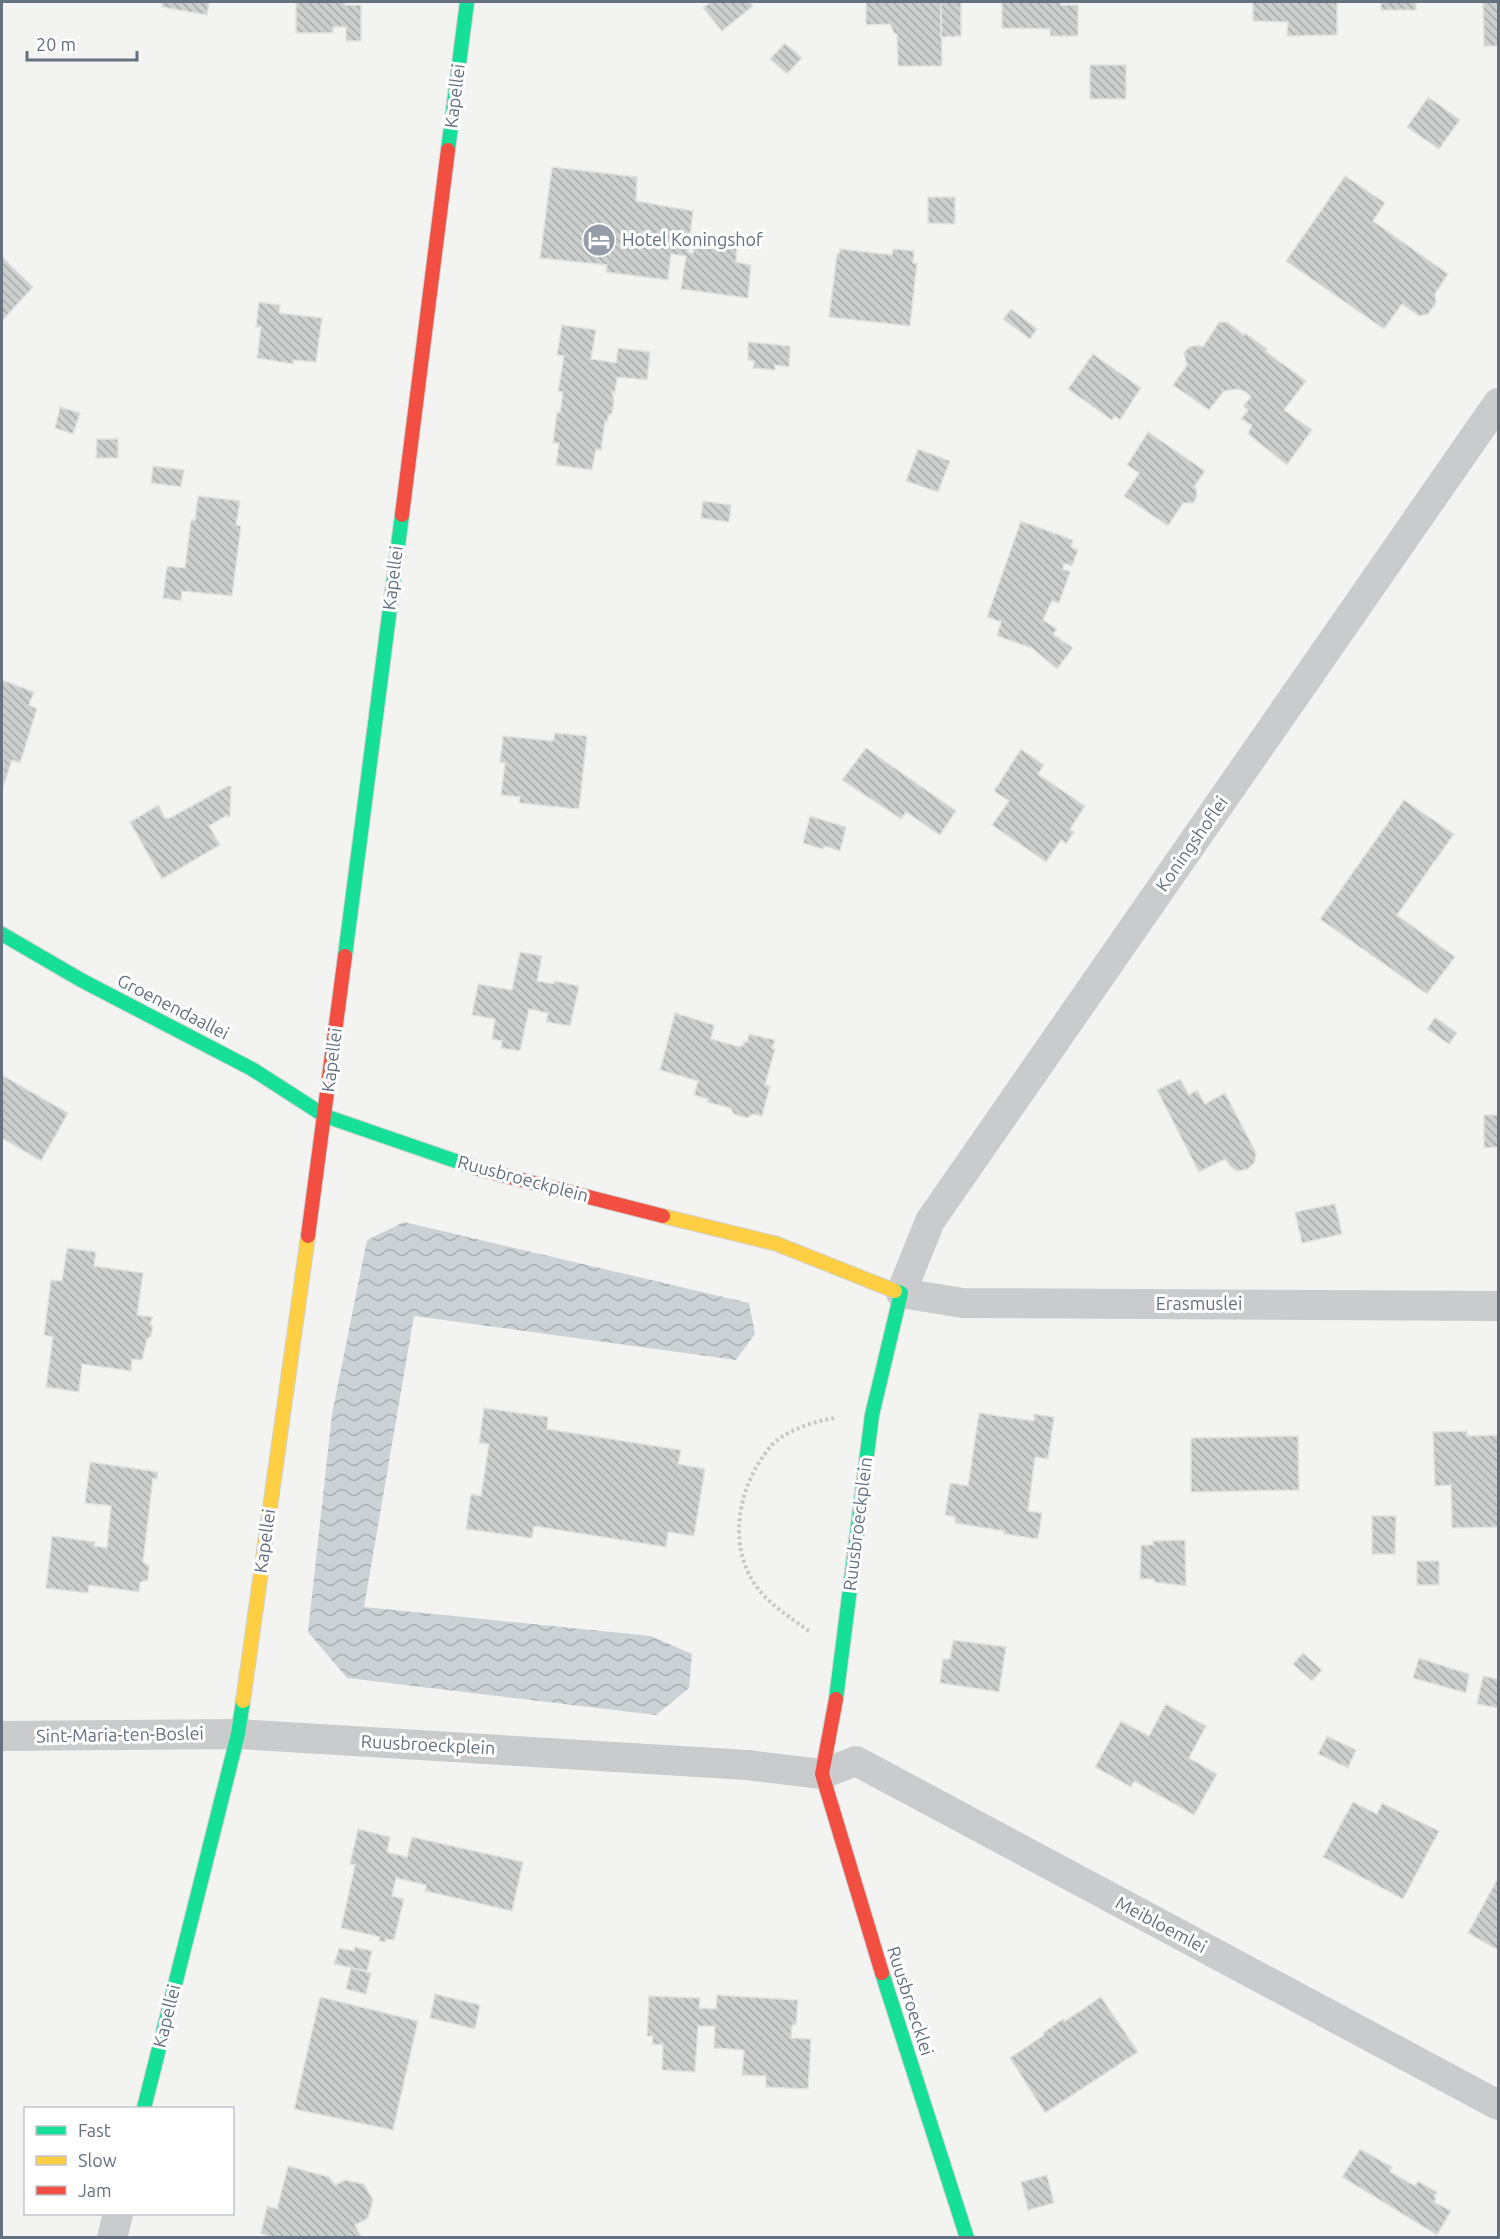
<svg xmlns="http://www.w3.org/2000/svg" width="1500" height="2239" viewBox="0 0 1500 2239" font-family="Ubuntu,sans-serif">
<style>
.water{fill:url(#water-waves)}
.building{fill:url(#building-back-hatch);stroke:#e2e2e1;stroke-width:1.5}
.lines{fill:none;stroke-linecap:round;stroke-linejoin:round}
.fast-casing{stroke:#d0d1d0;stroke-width:16}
.slow-casing{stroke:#d0d1d0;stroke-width:16}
.jam-casing{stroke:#d0d1d0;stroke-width:16}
.path{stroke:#c8c8c9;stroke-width:4;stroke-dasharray:3 3;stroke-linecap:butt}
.street{stroke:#cacbcc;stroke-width:30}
.fast{stroke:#16e098;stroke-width:14}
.slow{stroke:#ffcf43;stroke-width:14}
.jam{stroke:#f24e42;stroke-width:14}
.labels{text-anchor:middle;stroke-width:6;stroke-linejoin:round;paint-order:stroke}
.street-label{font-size:18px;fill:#637180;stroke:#fff}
.poi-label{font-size:18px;fill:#637180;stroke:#fff;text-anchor:start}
</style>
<defs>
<pattern id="water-waves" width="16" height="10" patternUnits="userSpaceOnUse" patternTransform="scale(1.5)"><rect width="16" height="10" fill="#cbd2d6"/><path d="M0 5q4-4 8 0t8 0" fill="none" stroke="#a8afb3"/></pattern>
<pattern id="building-back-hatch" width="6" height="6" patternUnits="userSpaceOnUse" patternTransform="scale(1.5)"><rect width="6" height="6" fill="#cdcece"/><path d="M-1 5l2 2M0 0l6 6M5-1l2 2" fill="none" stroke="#aaacac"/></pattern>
</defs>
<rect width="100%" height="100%" fill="#f3f3f1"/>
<path class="water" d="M404 1222 749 1303 755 1334 736 1360 414 1316 364 1607 651 1636 692 1654 689 1688 656 1715 347 1678 308 1632 332 1414 367 1240Z"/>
<path class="building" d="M162 2H209L207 15 162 7Z
M296 2H345V5H361V41H346V27H333V33H296Z
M711 2H749L753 6 722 31 703 8Z
M866 2H941L942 66H898L897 34 894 33 890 24 866 25Z
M941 2H961V36L941 37Z
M1002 2H1061V5H1078V36H1050V29L1002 28Z
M1253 2H1337V35L1287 36 1288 22 1253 21Z
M1381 2H1416V10H1381Z
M1483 2H1498V46H1484Z
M785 43 802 58 787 74 770 59Z
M1090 65H1126V99H1090Z
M1428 97 1460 120 1439 149 1407 127Z
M552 167 637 177 636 201 693 211 688 252 693 254 694 243 737 248 736 262 751 265 748 298 681 289 686 256 671 254 668 280 606 272 607 265 540 258Z
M1345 176 1385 203 1373 221 1448 274 1435 294 1436 303 1428 314 1419 316 1402 304 1384 329 1286 261Z
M928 197H955V224L928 223Z
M840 249 892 255 893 249 914 251 913 263H917L910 326 829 317 837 254H839Z
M2 257 33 287 2 321Z
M259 302 280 305 279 313 322 318 316 362 294 360 293 364 257 358 261 327H256Z
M1011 309 1037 329 1030 339 1003 319Z
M1219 322H1227L1244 335 1245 333 1267 349 1265 351 1306 381 1284 410 1312 430 1287 465 1248 434 1252 425 1241 419 1248 410 1243 406 1251 397 1246 392 1238 389 1224 391 1209 410 1173 385 1187 365 1184 353 1189 347 1198 345 1203 347Z
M562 325 596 330 591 359 616 363 618 348 650 352 647 380 617 377 615 393 612 392 614 400 612 413 608 416V422H605L601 450 596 449 592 470 556 465 559 443H553L557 412 560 413 563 392 558 391 564 356 557 355Z
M748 342 790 346 789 367 775 365V370L753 368 754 361 748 360Z
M1093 354 1141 388 1120 420 1115 416 1112 420 1068 389Z
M60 407 80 413 73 434 55 428Z
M1148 432 1205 471 1194 487 1196 488 1197 497 1193 503H1183L1168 526 1124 496 1139 473 1127 465Z
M97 439H118V458H96Z
M918 449 950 461 938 492 906 481Z
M153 466 184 470 181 487 151 483Z
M198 496 240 501 236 525 241 526 232 596 182 591 181 601 163 598 167 566 185 568 191 520H195Z
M703 501 731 505 729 522 701 518Z
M1021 521 1073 540 1071 547 1078 550 1072 566 1064 563 1063 569 1070 572 1059 603 1052 601 1043 620 1057 629 1053 634 1073 648 1057 669 1032 648 997 636 1001 622 987 617Z
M2 680 34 692 29 705 37 709 20 763 12 760 3 787Z
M555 733 587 736 579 809 519 803 520 797 501 795 505 763 500 762 503 736 553 741Z
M866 748 956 811 940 835 906 812 901 819 842 780Z
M1021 749 1044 765 1038 774 1085 806 1070 829 1074 832 1066 844 1061 840 1046 862 992 825 1009 801 994 791Z
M228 786H231L230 817H227V815L209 826 220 845 162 879 130 822 158 805 165 818H170Z
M1404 800 1454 834 1397 915 1455 957 1427 994 1320 919Z
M810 816 846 827 840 851 825 846 823 849 803 843Z
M520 952 542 956 537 981 554 984 555 981 579 986 570 1026 546 1022 548 1013 529 1009 520 1051 501 1048 502 1041 492 1039 495 1019 472 1015 478 984 512 990Z
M675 1013 714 1025 711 1039 740 1047 743 1045 744 1041 747 1042 749 1034 775 1040 772 1048 775 1049 765 1085 770 1086 762 1116 753 1114 747 1118 734 1114 730 1108 707 1102 708 1099 694 1095 698 1081 660 1070Z
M1435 1017 1457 1033 1449 1044 1427 1029Z
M2 1075 68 1113 41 1161 2 1138Z
M1180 1079 1189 1095 1197 1090 1205 1104 1225 1093 1256 1153 1255 1162 1248 1169 1237 1171 1230 1166 1225 1159 1199 1172 1157 1090Z
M1484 1115H1498V1147L1484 1148Z
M1335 1204 1342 1234 1302 1243 1295 1212Z
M67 1248 96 1252 94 1266 143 1273 137 1315 153 1317 150 1323 153 1327 151 1336 147 1339 142 1360 132 1359 131 1371 82 1364 79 1392 46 1387 53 1337 44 1335 51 1280 62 1281Z
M484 1408 548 1417 547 1429 681 1450 678 1464 705 1469 694 1536 668 1532 666 1547 534 1526 532 1538 466 1529 471 1494 481 1496 489 1444 479 1443Z
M979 1413 1034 1421V1414L1054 1417 1048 1459 1035 1457 1028 1511 1042 1513 1038 1539 1004 1534V1531L955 1523V1517L945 1515 950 1483 968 1486Z
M1467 1431V1436L1498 1435V1527L1452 1528 1451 1485 1435 1486 1433 1432Z
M1298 1436 1299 1490 1191 1492V1438Z
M90 1462 158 1472 157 1479 153 1478 143 1562 149 1566 148 1580 140 1582 139 1592 89 1585 88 1593 46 1588 52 1536 95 1542 94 1546 107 1548 111 1506 85 1503Z
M1372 1516H1396L1395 1554H1372Z
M1185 1540 1186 1586 1154 1582V1579H1140L1141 1545H1153V1541Z
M1417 1561H1439V1585H1417Z
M953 1640 1006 1647 999 1692 940 1683 943 1659H950Z
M1303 1653 1322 1670 1312 1681 1293 1664Z
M1419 1658 1469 1674 1466 1693 1413 1678Z
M1483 1676 1498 1679V1708L1477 1704Z
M1166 1704 1206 1726 1189 1758 1217 1774 1194 1815 1134 1781 1131 1787 1095 1767 1121 1721 1149 1736Z
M1327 1736 1356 1750 1348 1768 1318 1754Z
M1353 1802 1377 1814 1382 1803 1439 1831 1403 1899 1323 1857Z
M358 1829 390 1837 387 1852 407 1857 412 1837 523 1862 512 1911 425 1891 426 1885 396 1878 392 1896 404 1899 394 1940 386 1939 385 1942 379 1941 380 1937 341 1928 355 1865 350 1864Z
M1498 1878V1950L1468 1933Z
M355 1947 372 1951 367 1971 334 1964 339 1948 354 1951Z
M351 1968 371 1973 366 1994 346 1989Z
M435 1994 480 2005 475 2029 430 2018Z
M717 1995 798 2000 796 2025H792L791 2038 811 2039 808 2089 766 2087V2076L742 2075 744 2050 714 2048 715 2026H698L695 2072 662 2070 663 2045 652 2044 653 2036H647L649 1996 700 1998 699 2008 716 2009Z
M320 1997 418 2021 393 2130 294 2109Z
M1101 1997 1138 2052 1045 2113 1010 2058 1044 2035 1043 2033 1063 2019 1065 2021Z
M1360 2149 1392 2167 1390 2172 1415 2186 1418 2181 1437 2192 1434 2197 1436 2199 1434 2202 1451 2211 1437 2235 1342 2177Z
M288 2166 329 2177 335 2185 345 2180 364 2184 373 2200 368 2218 355 2225 362 2238H271L261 2233 267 2206 277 2209Z
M1047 2175 1054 2203 1028 2210 1021 2182Z"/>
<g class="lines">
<defs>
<path id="fast" d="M448 150 467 2
M2 934 81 980 252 1069 325 1116 479 1169
M345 956 402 515
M836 1699 872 1415 901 1293 895 1291
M882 1973 967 2238
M144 2108 238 1734 243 1701"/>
<path id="slow" d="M663 1216 777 1244 895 1291
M243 1701 308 1236"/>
<path id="jam" d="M402 515 448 150
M479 1169 663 1216
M308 1236 345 956
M836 1699 822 1774 882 1973"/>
</defs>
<use href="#fast" class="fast-casing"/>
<use href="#slow" class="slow-casing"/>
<use href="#jam" class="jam-casing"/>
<path class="path" d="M809 1631C789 1617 767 1603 754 1583 727 1541 739 1485 770 1447 783 1431 815 1421 835 1418"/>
<path class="street" d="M1498 403 930 1221 901 1293 963 1303 1498 1306
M2 1736 238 1734 747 1765 822 1774 856 1761 1498 2105
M112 2238 118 2214"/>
<use href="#fast" class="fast"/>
<use href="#slow" class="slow"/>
<use href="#jam" class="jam"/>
</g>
<defs>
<symbol id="hotel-disc" viewBox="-11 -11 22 22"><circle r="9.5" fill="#959ea8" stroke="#fff"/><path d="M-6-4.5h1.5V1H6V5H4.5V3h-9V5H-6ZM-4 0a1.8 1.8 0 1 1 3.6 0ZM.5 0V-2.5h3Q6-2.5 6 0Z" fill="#fff"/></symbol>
</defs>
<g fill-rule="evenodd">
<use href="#hotel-disc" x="580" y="221" width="38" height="38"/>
</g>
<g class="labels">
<g class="street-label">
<text transform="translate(455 96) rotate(-83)" y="6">Kapellei</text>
<text transform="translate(393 578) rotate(-83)" y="6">Kapellei</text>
<text transform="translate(1192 844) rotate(-55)" y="6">Koningshoflei</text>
<text transform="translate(173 1007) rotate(27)" y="6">Groenendaallei</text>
<text transform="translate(332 1060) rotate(-83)" y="6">Kapellei</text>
<text transform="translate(523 1179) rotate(15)" y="6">Ruusbroeckplein</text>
<text x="1199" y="1310">Erasmuslei</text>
<text transform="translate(858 1524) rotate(-83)" y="6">Ruusbroeckplein</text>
<text transform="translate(265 1541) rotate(-82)" y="6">Kapellei</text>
<text transform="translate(120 1735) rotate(-1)" y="6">Sint-Maria-ten-Boslei</text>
<text transform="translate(428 1745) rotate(3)" y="6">Ruusbroeckplein</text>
<text transform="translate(1161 1925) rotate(28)" y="6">Meibloemlei</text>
<text transform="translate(910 2001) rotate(72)" y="6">Ruusbroecklei</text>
<text transform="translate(167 2016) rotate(-76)" y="6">Kapellei</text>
</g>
<g class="poi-label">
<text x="622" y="246">Hotel Koningshof</text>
</g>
</g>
<rect width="1500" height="2239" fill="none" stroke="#637180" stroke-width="6"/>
<rect x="24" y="2107" width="210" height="108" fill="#ffffff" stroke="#c1c6cc" stroke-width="1.5"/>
<rect x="36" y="2126" width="30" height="9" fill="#16e098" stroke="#c1c6cc" stroke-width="1.5"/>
<text x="78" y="2137" font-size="18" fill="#637180">Fast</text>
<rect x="36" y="2156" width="30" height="9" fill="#ffcf43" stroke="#c1c6cc" stroke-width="1.5"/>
<text x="78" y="2167" font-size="18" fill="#637180">Slow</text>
<rect x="36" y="2186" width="30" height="9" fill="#f24e42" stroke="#c1c6cc" stroke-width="1.5"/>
<text x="78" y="2197" font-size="18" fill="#637180">Jam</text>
<path d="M27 51v9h110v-9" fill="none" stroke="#637180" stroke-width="3"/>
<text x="36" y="51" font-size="18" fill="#637180" stroke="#ffffff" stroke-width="4.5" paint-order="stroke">20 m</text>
</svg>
